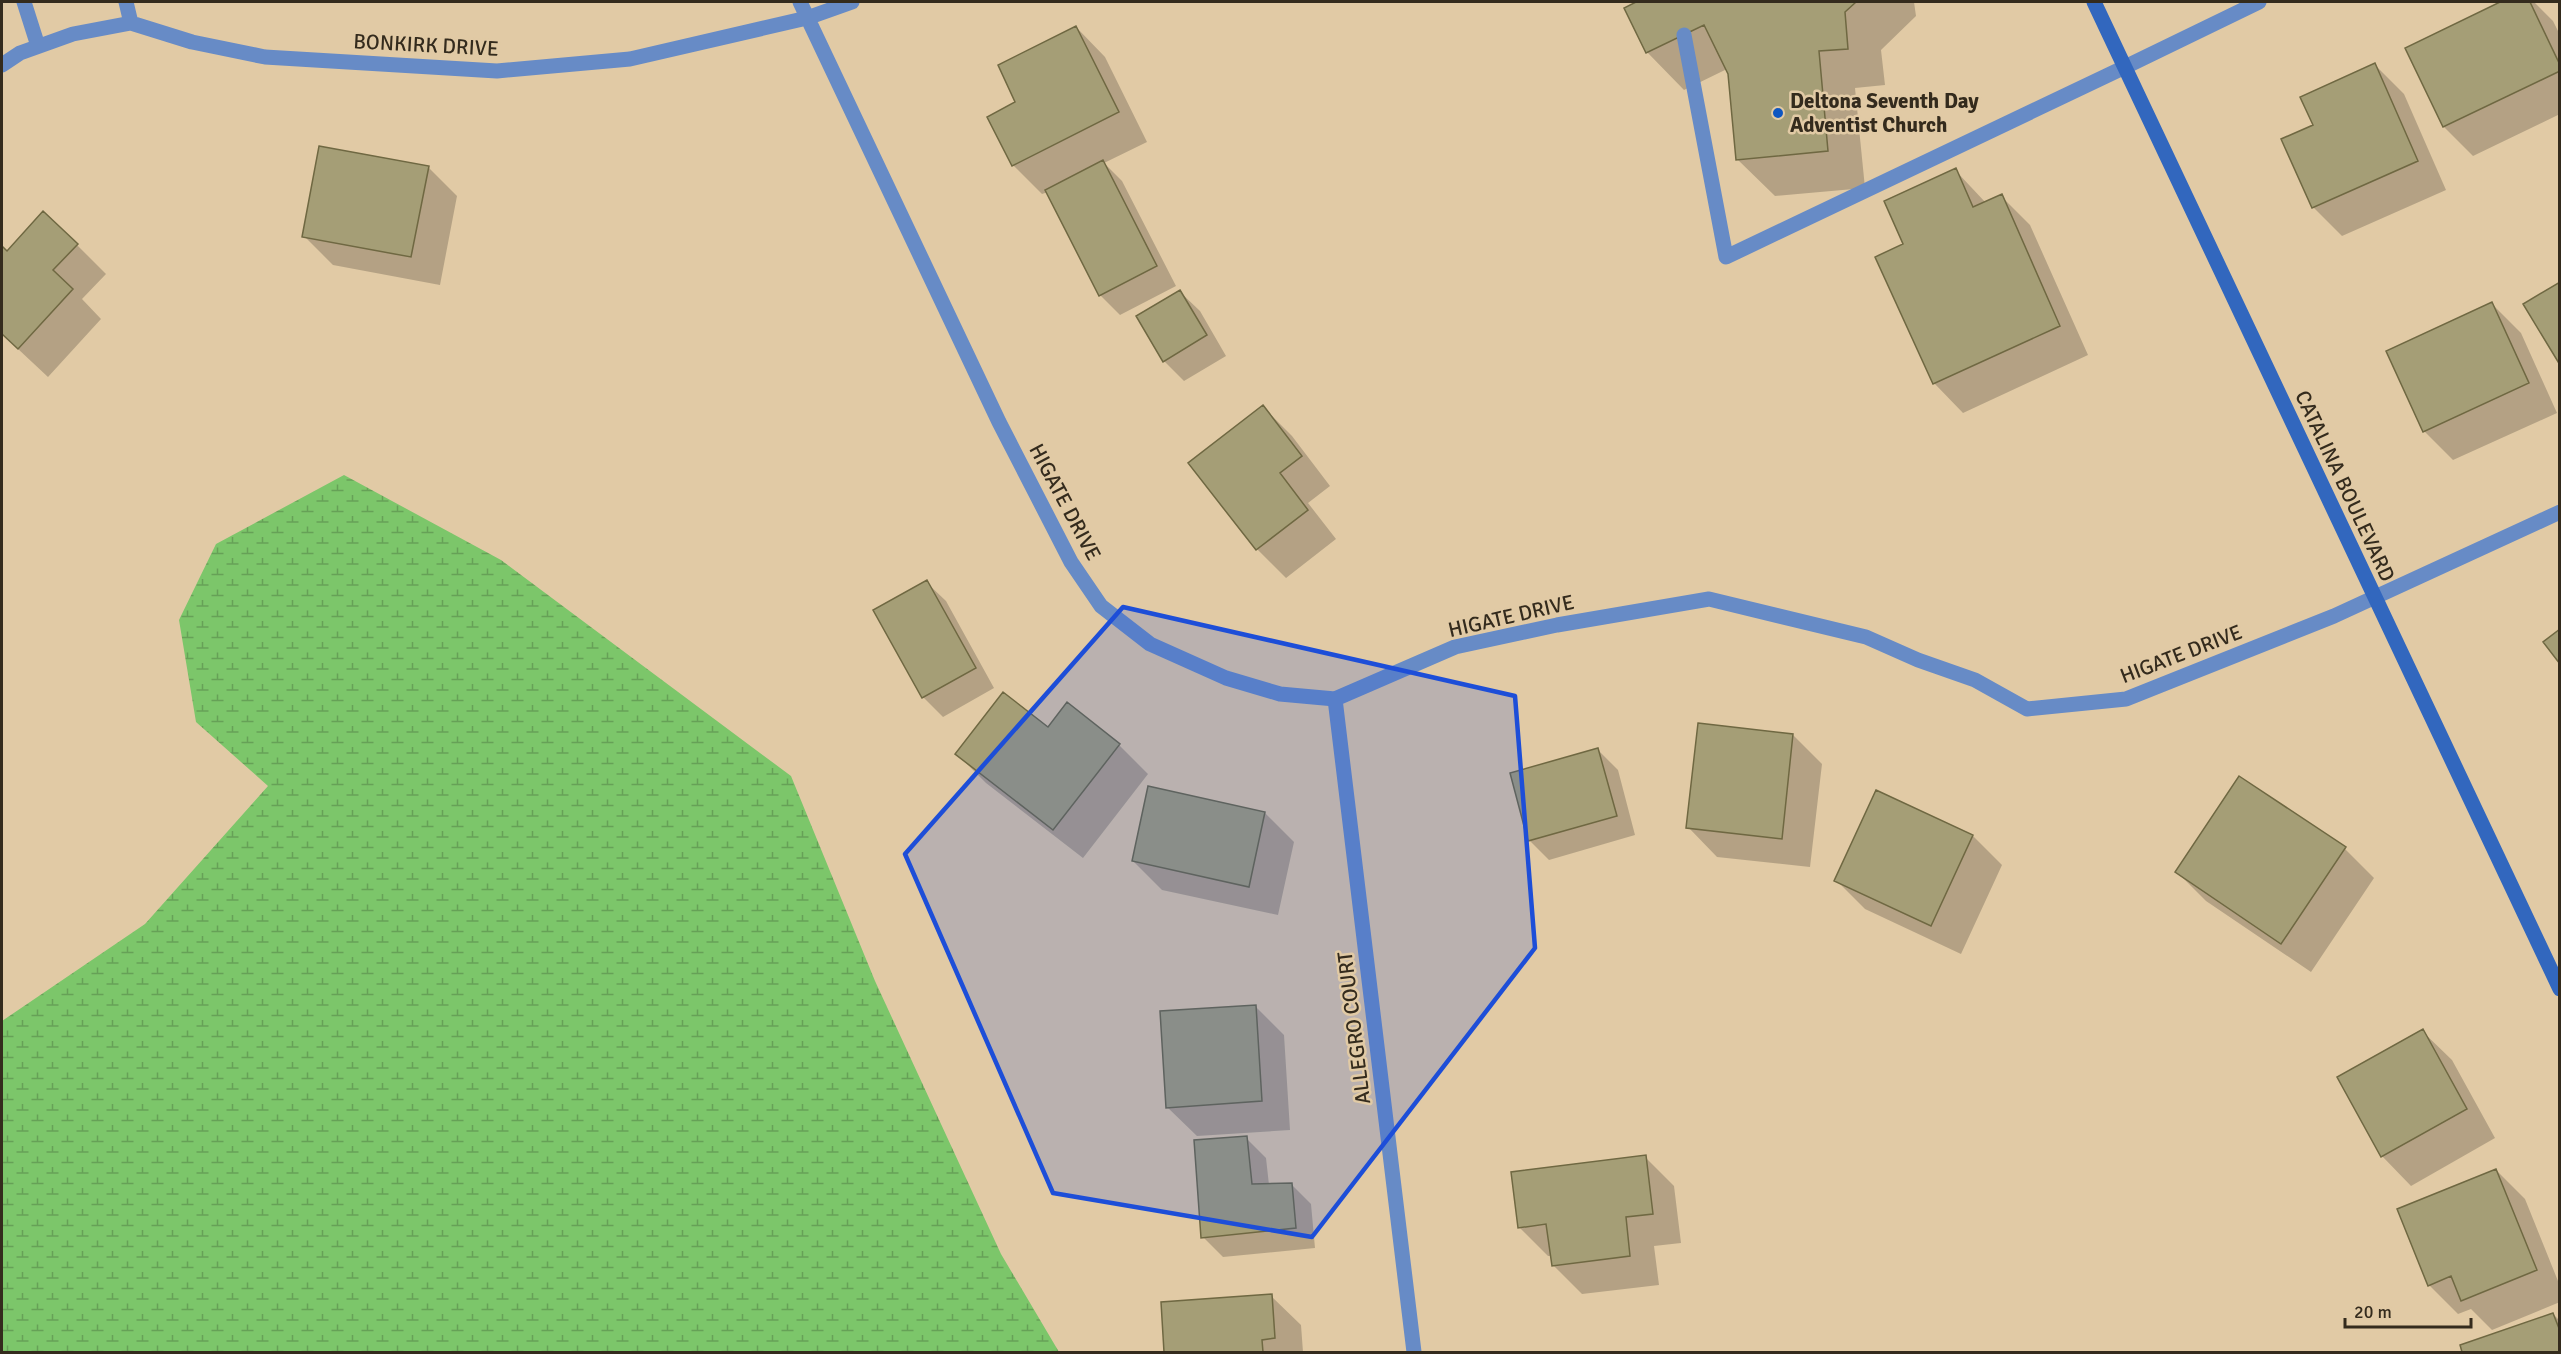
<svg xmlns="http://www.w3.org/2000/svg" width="2561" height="1354" viewBox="0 0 2561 1354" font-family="Signika,sans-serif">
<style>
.wetland{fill:url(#wetland-marsh)}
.shadow{fill:#0003}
.building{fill:#a59e76;stroke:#6f6842;stroke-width:1.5}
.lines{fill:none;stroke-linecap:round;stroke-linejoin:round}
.lane{stroke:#678bc6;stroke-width:15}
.street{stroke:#678bc6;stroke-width:15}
.secondary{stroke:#3267be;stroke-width:15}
.marked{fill:#1d4ed8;fill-opacity:0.2;stroke:#1d4ed8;stroke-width:4.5;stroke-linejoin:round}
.poi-dot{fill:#0e56c1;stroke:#e1caa5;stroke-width:2}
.labels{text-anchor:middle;stroke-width:5;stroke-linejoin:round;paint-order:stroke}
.street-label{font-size:21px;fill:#342b1d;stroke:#e1caa5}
.poi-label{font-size:21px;font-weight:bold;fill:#342b1d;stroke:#e1caa5;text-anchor:start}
</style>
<defs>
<pattern id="wetland-marsh" width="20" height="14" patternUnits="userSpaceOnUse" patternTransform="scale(1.5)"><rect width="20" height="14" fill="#7cc66a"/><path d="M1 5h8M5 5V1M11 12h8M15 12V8" fill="none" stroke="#66a157"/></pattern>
</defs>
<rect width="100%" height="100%" fill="#e1caa5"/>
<path class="wetland" d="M344 475 501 560 791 776 875 981 1001 1254 1059 1352H2V1021L145 924 268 786 196 722 179 620 216 544Z"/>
<path class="shadow" d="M1640 2H1914L1916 16 1881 50 1885 85 1855 88 1865 188 1775 196 1737 159 1729 74 1727 69 1684 90 1647 52 1626 9Z
M2503 2H2534L2553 21 2560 35V114L2473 156 2444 127 2407 48Z
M1076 27 1105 57 1147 142 1104 163 1122 181 1176 286 1120 315 1100 295 1048 192 1042 194 1013 165 1017 102Z
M2375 65 2404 94 2446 190 2342 236 2313 207 2315 126Z
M428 167 457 196 440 285 333 265 304 236Z
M1955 170 1986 203 2001 196 2030 225 2088 355 1963 413 1934 383 1905 245Z
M77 245 106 274 82 299 101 319 48 377 2 334V248L7 253Z
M1180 292 1200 311 1226 356 1184 381 1164 361Z
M2492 304 2521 333 2557 413 2453 460 2424 431Z
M1263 407 1292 436 1330 486 1308 503 1336 539 1286 578 1257 549Z
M926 582 946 601 994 688 943 717 923 697Z
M1048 729 1119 745 1148 774 1083 858 986 783 957 754Z
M1793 735 1822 764 1810 867 1717 857 1688 827Z
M1598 750 1618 770 1635 835 1549 860 1529 840Z
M1877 792 1973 836 2002 865 1961 954 1865 909 1836 880Z
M1265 813 1294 842 1278 915 1162 890 1133 861Z
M2345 849 2374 878 2311 972 2206 901 2177 872Z
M1255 1006 1284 1035 1290 1130 1197 1136 1167 1107Z
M2422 1031 2452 1060 2495 1138 2411 1186 2382 1156 2339 1078Z
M1246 1138 1266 1158 1269 1185 1291 1184 1311 1204 1315 1248 1223 1257 1203 1237Z
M1645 1157 1674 1186 1681 1243 1654 1246 1659 1285 1582 1294 1553 1265 1552 1256H1548L1519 1227Z
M2496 1170 2525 1199 2560 1286V1302L2492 1330 2471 1309 2458 1314 2429 1285Z
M1271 1296 1301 1325 1303 1352H1165L1163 1303Z
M2553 1314 2560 1321V1352H2464L2462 1346Z"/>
<path class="building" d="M1636 2H1856L1845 12 1848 49 1819 51 1828 151 1736 160 1728 74 1704 25 1646 53 1624 8Z
M2500 2H2530L2560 65V71L2443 127 2405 48Z
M1076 26 1119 112 1012 166 987 117 1015 102 998 65Z
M2375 63 2418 161 2312 208 2281 139 2313 125 2300 97Z
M319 146 429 166 411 257 302 237Z
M1103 160 1157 266 1099 296 1045 190Z
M1956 168 1973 207 2002 194 2060 326 1933 384 1875 257 1903 244 1884 201Z
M43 211 78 244 53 270 73 289 18 349 2 334V246L7 251Z
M2560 282V365L2523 304Z
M1180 290 1207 335 1163 362 1136 316Z
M2492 302 2529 383 2423 432 2386 351Z
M1263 405 1302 456 1280 473 1308 510 1256 550 1188 463Z
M927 580 976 668 922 698 873 610Z
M2560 629V664L2543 642Z
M1003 692 1048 727 1067 702 1120 744 1053 830 955 754Z
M1698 723 1793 734 1782 839 1686 828Z
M1598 748 1617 816 1528 841 1510 773Z
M2239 776 2346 847 2281 944 2175 872Z
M1148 786 1265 812 1249 887 1132 861Z
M1876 790 1973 835 1931 926 1834 881Z
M1256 1005 1262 1101 1166 1108 1160 1011Z
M2423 1029 2467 1109 2381 1157 2337 1077Z
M1247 1136 1252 1184 1292 1183 1296 1228 1201 1238 1194 1140Z
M1646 1155 1653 1214 1626 1217 1630 1256 1552 1266 1546 1224 1518 1228 1511 1172Z
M2496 1169 2537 1270 2461 1301 2451 1276 2428 1286 2397 1209Z
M1272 1294 1275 1338 1262 1340 1263 1352H1164L1161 1302Z
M2553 1313 2560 1331V1352H2462L2460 1345Z"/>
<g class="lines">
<path class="lane" d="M1684 35 1726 257 2125 67"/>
<path class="street" d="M24 2 38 46
M126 2 131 23
M800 2 999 422 1071 562 1101 606 1150 644 1226 678 1280 694 1335 699 1455 647 1557 625 1709 599 1866 637 1918 660 1975 680 2027 709 2126 699 2334 616 2560 512
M2 65 20 53 73 34 131 23 192 42 265 57 497 71 630 59 807 18 852 2
M2125 67 2259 2
M1335 699 1414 1352"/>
<path class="secondary" d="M2094 2 2560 989"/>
</g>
<path class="marked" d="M1123 607 1515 696 1535 948 1312 1237 1053 1193 905 854Z"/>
<circle class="poi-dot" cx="1778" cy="113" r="6"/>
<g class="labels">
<g class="street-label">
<text transform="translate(426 45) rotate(3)" y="7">BONKIRK DRIVE</text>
<text transform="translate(2345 486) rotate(65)" y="7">CATALINA BOULEVARD</text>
<text transform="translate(1065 502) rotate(62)" y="7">HIGATE DRIVE</text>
<text transform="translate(1511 616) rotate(-13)" y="7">HIGATE DRIVE</text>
<text transform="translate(2181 654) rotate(-21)" y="7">HIGATE DRIVE</text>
<text transform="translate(1354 1028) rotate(-97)" y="7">ALLEGRO COURT</text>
</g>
<g class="poi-label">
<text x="1790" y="108">Deltona Seventh Day<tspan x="1790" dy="24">Adventist Church</tspan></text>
</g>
</g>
<rect width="2561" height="1354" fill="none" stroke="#342b1d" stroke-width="6"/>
<path d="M2345 1318v9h126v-9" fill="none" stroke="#342b1d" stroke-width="3"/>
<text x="2354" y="1318" font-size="18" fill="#342b1d" stroke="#e1caa5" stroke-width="4.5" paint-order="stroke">20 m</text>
</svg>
